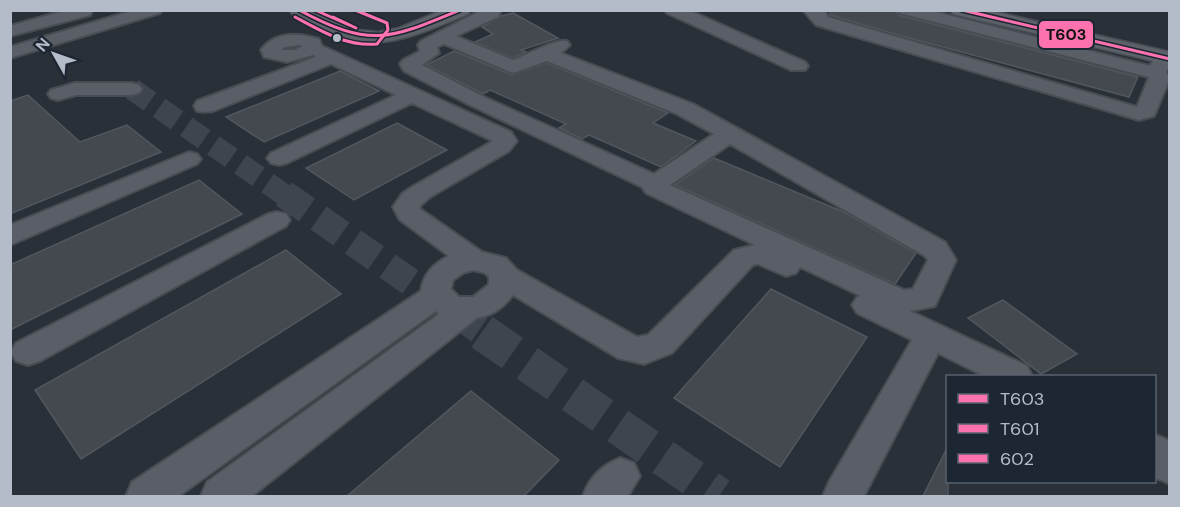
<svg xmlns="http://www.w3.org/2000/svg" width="1180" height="507" viewBox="0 0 1180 507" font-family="'DM Sans',sans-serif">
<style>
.building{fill:#444950;stroke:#52575f;stroke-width:1.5}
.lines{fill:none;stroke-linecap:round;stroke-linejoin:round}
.minor-tunnel-far2{stroke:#3f454e;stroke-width:22;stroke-dasharray:22 11;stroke-linecap:butt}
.minor-tunnel-far1{stroke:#3f454e;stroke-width:28;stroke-dasharray:28 14;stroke-linecap:butt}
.minor-tunnel{stroke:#3f454e;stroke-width:37;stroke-dasharray:37 18;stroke-linecap:butt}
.minor-casing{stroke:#484c53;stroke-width:4}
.major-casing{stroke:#484c55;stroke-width:3}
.minor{fill:#5a5e66;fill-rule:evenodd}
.major{fill:#5c6168;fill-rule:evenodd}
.bus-1-casing{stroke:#1d2633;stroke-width:6}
.bus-2-casing{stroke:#1d2633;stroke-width:6}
.bus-3-casing{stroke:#1d2633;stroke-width:6}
.bus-1{stroke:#fc72af;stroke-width:3}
.bus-2{stroke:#fc72af;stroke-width:3}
.bus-3{stroke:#fc72af;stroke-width:3}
.bus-dot{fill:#b4bcc9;stroke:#1d2633;stroke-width:2}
.line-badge{stroke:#1d2633;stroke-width:2}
.pale-badge-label{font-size:16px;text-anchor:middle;font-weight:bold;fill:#111}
</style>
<rect width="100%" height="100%" fill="#2a3038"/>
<path class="building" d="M830 10H895L899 15 1138 77 1129 97 898 35 830 15Z
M513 13 558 38 521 50 526 52 513 58 475 42 493 34 482 27 501 16Z
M454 51 512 75 547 63 668 113 653 123 696 141 661 167 589 135 582 139 559 128 566 124 490 90 483 94 426 65Z
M340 71 379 91 264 142 226 117Z
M28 95 80 142 127 125 161 152 10 214V101Z
M397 123 447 150 354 200 306 168Z
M714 158 846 213 916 253 895 284 675 185Z
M199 180 242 214 10 330V265Z
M286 250 341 294 81 459 35 390Z
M771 289 867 337 780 467 674 398Z
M1003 300 1077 354 1041 374 968 318Z
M471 391 559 460 524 496H347Z
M948 446V496H923Z"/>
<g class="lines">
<path class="minor-tunnel-far2" d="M132 89 286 196"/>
<path class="minor-tunnel-far1" d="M284 194 484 333"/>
<path class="minor-tunnel" d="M482 332 719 496"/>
<defs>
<path id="minor" d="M67 10 92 11 90 15 10 36V26Z
M135 10H162L160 13 10 58V47Z
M482 10H499L500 13 498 17 456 36 513 60C527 55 556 38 567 41L570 45 561 53 693 104 945 242 956 260 935 306 910 311 1027 366 1032 376H984L938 353 864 496H823L829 482 912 340 857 313 852 305 857 297 861 296 800 267 796 273 786 276 758 264 753 265 672 353 644 364 618 358 513 295C503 308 493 315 477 318L252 496H201L207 482 439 314 436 311 179 496H126L132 482 421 291C423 274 434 263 449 256L400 220 393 207 402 194 412 187 493 141 412 103 287 163 279 165 271 163 267 158 271 153 396 95 331 64 213 111 205 112 197 111 194 106 197 101 316 57 313 55 287 62 264 57 261 50C275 31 299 33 319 39L322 46 511 132 517 141 509 151 430 197 420 206V209L482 252 506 258 517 270 637 337 648 335 734 250 755 245 646 193 642 187 470 105 404 71 400 64 403 60 420 51 418 45 421 41ZM444 44 513 73 547 61 677 114 714 134 654 174 484 97 422 65 439 53 437 47ZM299 45 303 46 294 50H281L285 47ZM730 144 925 256 928 260 913 289 904 290 670 185ZM473 270 485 273 489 277V284L473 297H459L451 289 453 280 463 273Z
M665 10H688L805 62 808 66 805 70H791L667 13Z
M803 10H824L828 17 1137 107 1149 77 900 13 898 10H928L1150 66 1157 54H1170V66L1166 72 1170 78 1154 116 1139 120 816 25Z
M75 83H132L139 85 142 89 139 93 132 95H76L58 100 51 98 48 94 51 90Z
M189 152 197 154 201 159 197 164 10 245V225Z
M277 212 286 214 290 220 286 226 40 361 28 365 16 361 11 352 16 343 268 214Z
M1154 434 1170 441V484L1154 477Z
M620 458 634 463 640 476 628 496H583C589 478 602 465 620 458Z"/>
<path id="major" d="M289 10H313L350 29 378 32 399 28 443 10H470L468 14C415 36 371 58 316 28 307 24 295 19 289 10Z
M951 10H987L1170 52V65L953 14Z"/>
</defs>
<use href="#minor" class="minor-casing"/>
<use href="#major" class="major-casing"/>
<use href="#minor" class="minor"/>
<use href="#major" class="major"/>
<defs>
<path id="bus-1" d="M299 10C370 48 388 40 460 10
M962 10 1170 59"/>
<path id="bus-2" d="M295 17C321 31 347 47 377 44L388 30 387 23 355 10"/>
<path id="bus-3" d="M315 10 356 28 333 17"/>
</defs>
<use href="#bus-1" class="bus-1-casing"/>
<use href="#bus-2" class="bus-2-casing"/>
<use href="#bus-3" class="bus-3-casing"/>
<use href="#bus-1" class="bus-1"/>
<use href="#bus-2" class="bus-2"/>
<use href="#bus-3" class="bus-3"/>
</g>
<circle class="bus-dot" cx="337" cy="38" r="5"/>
<rect class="line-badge" x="1038" y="20" width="56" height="29" rx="6" fill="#fc72af"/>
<g class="pale-badge-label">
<text x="1066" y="40">T603</text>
</g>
<rect width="1180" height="507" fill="none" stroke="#b4bcc9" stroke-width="24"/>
<rect x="946" y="375" width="210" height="108" fill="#1d2633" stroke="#59626f" stroke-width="1.5"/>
<rect x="958" y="394" width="30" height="9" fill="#fc72af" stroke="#59626f" stroke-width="1.5"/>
<text x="1000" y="405" font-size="18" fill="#b4bcc9">T603</text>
<rect x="958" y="424" width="30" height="9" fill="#fc72af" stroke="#59626f" stroke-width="1.5"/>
<text x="1000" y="435" font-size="18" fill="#b4bcc9">T601</text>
<rect x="958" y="454" width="30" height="9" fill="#fc72af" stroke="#59626f" stroke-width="1.5"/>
<text x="1000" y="465" font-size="18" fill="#b4bcc9">602</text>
<g transform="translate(54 54) rotate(310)" stroke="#1d2633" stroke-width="4.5" paint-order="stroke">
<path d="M0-4.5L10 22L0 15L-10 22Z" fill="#b4bcc9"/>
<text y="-9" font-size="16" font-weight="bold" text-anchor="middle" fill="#b4bcc9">N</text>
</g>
</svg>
